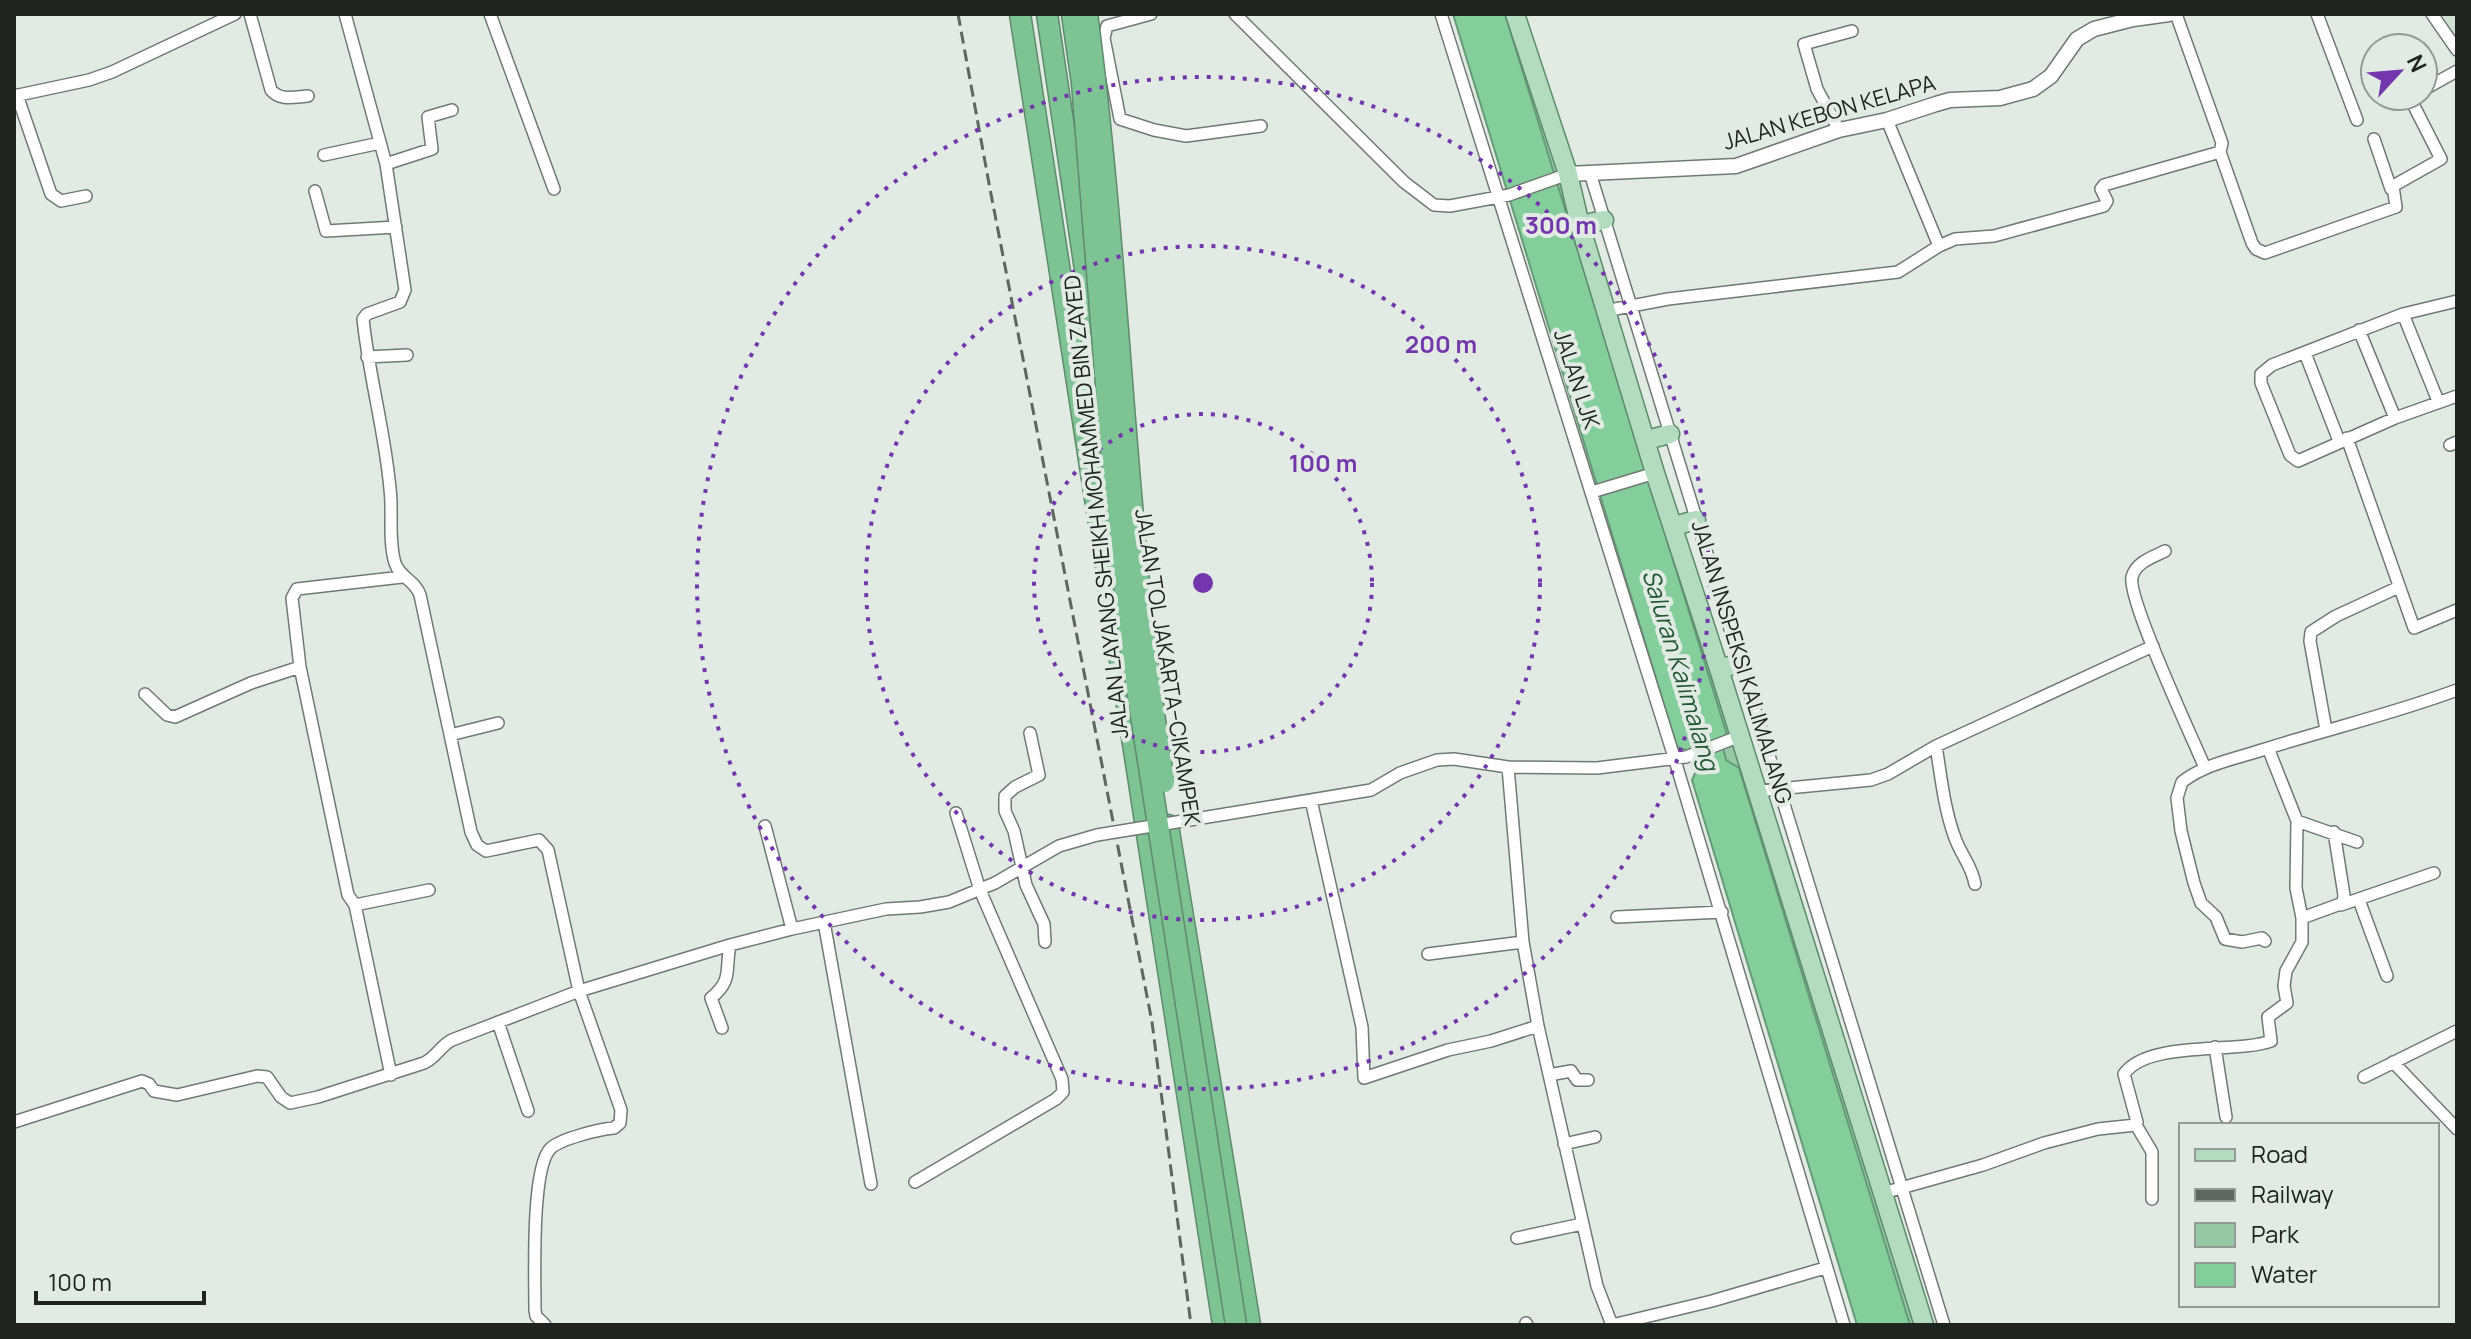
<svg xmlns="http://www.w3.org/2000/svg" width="2471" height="1339" viewBox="0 0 2471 1339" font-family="Manrope,sans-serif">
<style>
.built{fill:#d0e1d4}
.green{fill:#97c8a5}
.water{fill:#84ce9c;stroke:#669b77;stroke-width:2}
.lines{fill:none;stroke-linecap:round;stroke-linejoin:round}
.minor-casing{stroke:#707973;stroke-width:14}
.tertiary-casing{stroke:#707973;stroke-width:17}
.primary-casing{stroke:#5d8b6c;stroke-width:21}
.motorway-casing{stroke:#5d8b6c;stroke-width:23}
.minor{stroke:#fff;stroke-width:11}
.tertiary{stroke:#fff;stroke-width:14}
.primary{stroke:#b2dbbf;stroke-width:18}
.motorway{stroke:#7ec394;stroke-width:20}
.rail{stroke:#5f6561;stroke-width:3;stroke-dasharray:12 6;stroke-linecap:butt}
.minor-bridge-casing{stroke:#707973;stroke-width:14;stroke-linecap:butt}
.motorway-bridge-casing{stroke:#5d8b6c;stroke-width:23;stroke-linecap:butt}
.minor-bridge{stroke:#fff;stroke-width:11}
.motorway-bridge{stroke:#7ec394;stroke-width:20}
.ring{fill:none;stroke:#7336ac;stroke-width:4;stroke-dasharray:4 8}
.labels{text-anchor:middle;stroke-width:8;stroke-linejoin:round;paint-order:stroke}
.street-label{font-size:22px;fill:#202421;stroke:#e1ebe4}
.water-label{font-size:24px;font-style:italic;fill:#215736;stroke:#e1ebe4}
.centre{fill:#7336ac;stroke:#e1ebe4;stroke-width:4}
.ring-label{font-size:24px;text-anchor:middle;font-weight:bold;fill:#7336ac;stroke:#e1ebe4;stroke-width:8;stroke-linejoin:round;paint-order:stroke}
</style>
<rect width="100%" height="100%" fill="#e1ebe4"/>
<path class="built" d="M2433 14H2457V50Z"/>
<path class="green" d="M1505 14H1515L1924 1325H1910L1739 769 1726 760 1722 744 1727 735Z"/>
<path class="water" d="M1453 14H1505L1727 735 1722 744 1726 760 1739 768 1910 1325H1857L1692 780 1696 771 1689 751 1677 747Z"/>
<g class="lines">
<defs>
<path id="minor" d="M250 14 271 90C280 101 294 97 308 96
M345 14 386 164 405 290 400 302 367 314 363 319C369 376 385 432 390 489 393 512 388 540 395 563 400 578 415 580 420 595L471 832 477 845 486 851 539 840 548 850 579 991 621 1110 620 1123 614 1128C600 1129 559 1139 550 1149 531 1170 535 1278 535 1310L536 1316 545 1325
M490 14 554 189
M1151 14 1107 26 1104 38 1120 119 1154 130 1186 136 1261 126
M1235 14 1404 182 1434 205 1450 206 1509 195 1568 174
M1441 14 1674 757 1844 1325
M2176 14 2222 143 2220 152 2252 243 2256 249 2265 253 2396 207 2393 186 2441 159 2413 104V96
M2317 14 2357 120
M2432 14 2457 50
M2423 90 2457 71
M17 95 51 194 61 201 86 196
M14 96 89 80 112 72 235 14
M1887 120 1939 246
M1839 130 1817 89 1804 44 1852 31
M2374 139 2391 189
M324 155 380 143
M386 164 432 149 428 117 452 110
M1590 173 1944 1325
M315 191 326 231 396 227
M2457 301 2403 314 2272 365 2261 374V383L2290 455 2298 461 2395 418 2457 396
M1605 311 1668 299 1898 272 1939 246 1955 239 1994 236 2104 206 2107 201 2101 189 2104 185 2220 152
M2403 314 2438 401
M2359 330 2395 418
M2305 353 2339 441
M367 357 407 355
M2347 438 2414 628 2457 610
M2450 445 2457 442
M1592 492 1655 473
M2165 551C2153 557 2136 562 2132 577 2127 599 2193 739 2205 768
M145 694 167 715 175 717 251 683 300 667
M2326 730 2310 641 2311 632 2336 616 2399 587
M1030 733 1039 775 1015 787 1005 796V811L1014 831 1026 885 1044 924 1045 942
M450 735 498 723
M1936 746C1941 776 1944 809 1955 838 1961 855 1972 866 1975 884
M2268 748 2297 821 2357 842
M1508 767 1523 942 1538 1026 1597 1286 1612 1325 1712 1301 1825 1268
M1757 791 1871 780 1888 774 1936 746 2153 646
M1311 800 1362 1027 1364 1078 1448 1050 1491 1041 1538 1026
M1226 814 1371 790 1400 773 1437 760 1454 759 1508 767 1597 768 1686 757 1740 736
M765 826 792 929
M2359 900 2387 976
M355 905 429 890
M2341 905 2434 873
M1617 917 1722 912
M2302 918 2343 903 2344 895 2334 832
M824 922 871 1184
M2265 941 2262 938 2242 942 2225 939 2216 917 2201 903 2194 883 2181 831 2177 798 2182 782C2205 764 2234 759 2262 750 2327 729 2393 714 2457 690
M1428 954 1523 942
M498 1022 528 1111
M722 1028 711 998C733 980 725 970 730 945
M2215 1047 2226 1117
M2393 1062 2457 1129
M391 1075 355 905 348 895 300 667 292 598 297 589 402 577
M1549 1075 1571 1071 1577 1080H1588
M2364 1077 2457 1031
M14 1122 142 1081 149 1084 154 1091 177 1095 257 1076 267 1077 281 1097 290 1103 318 1097 424 1063C437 1057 440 1046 452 1040L579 991 730 945 792 929 886 909 920 907 949 902 995 883 1059 846 1097 835
M2136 1125 2152 1152V1199
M1564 1144 1595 1137
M915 1182 1056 1099 1063 1092 1062 1079 980 890 956 813
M1883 1193 1983 1165 2044 1143 2098 1129 2136 1125 2137 1122 2124 1074C2148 1040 2235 1054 2271 1041L2268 1017 2287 1003 2284 986 2286 971 2302 942V918L2296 888 2297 821
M1517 1238 1582 1224
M1526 1323 1527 1325"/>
<path id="tertiary" d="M1568 174 1736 166 1839 130 1887 120 1936 104 1950 100 2000 98 2033 89 2051 76 2077 39 2094 29 2133 19 2169 14"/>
<path id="primary" d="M1515 14 1568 174 1580 225 1655 473 1719 669 1924 1325
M1580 225 1604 220
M1646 440 1670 434
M1674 526 1696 520
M1719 669 1740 663"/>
<path id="motorway" d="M1020 14 1223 1325
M1047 14 1093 323
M1168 825 1250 1325"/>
</defs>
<use href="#minor" class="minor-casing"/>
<use href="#tertiary" class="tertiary-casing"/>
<use href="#primary" class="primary-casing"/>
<use href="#motorway" class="motorway-casing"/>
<use href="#minor" class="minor"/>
<use href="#tertiary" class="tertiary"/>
<use href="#primary" class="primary"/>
<use href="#motorway" class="motorway"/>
<path class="rail" d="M958 14 990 189 1152 1022 1191 1325"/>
<defs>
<path id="minor-bridge" d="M1097 835 1226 814"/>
<path id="motorway-bridge" d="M1072 14 1082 83 1112 461 1130 645 1236 1325
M1087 14C1121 269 1124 527 1164 782"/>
</defs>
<use href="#minor-bridge" class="minor-bridge-casing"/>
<use href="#motorway-bridge" class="motorway-bridge-casing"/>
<use href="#minor-bridge" class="minor-bridge"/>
<use href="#motorway-bridge" class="motorway-bridge"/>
</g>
<g class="ring">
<circle cx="1203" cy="583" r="169"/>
<circle cx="1203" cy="583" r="337"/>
<circle cx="1203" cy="583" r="506"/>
</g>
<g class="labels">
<g class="street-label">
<text transform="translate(1829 112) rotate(-16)" y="8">JALAN KEBON KELAPA</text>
<text transform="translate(1577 379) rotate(72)" y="8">JALAN LJK</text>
<text transform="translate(1096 507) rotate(-96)" y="8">JALAN LAYANG SHEIKH MOHAMMED BIN ZAYED</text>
<text transform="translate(1742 662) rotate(73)" y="8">JALAN INSPEKSI KALIMALANG</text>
<text transform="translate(1168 667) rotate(81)" y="8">JALAN TOL JAKARTA–CIKAMPEK</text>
</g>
<g class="water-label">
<text transform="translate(1680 670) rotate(73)" y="8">Saluran Kalimalang</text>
</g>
</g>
<circle cx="1203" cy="583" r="12" class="centre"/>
<g class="ring-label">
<text x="1561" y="234">300 m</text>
<text x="1441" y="353">200 m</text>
<text x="1323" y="472">100 m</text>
</g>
<rect width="2471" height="1339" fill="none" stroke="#202421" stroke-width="32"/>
<rect x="2179" y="1123" width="260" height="184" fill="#e1ebe4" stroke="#949b96" stroke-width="2"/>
<rect x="2195" y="1149" width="40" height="12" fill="#b2dbbf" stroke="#949b96" stroke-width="2"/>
<text x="2251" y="1163" font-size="24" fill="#202421">Road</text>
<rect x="2195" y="1189" width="40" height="12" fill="#5f6561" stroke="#949b96" stroke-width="2"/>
<text x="2251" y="1203" font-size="24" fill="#202421">Railway</text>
<rect x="2195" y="1223" width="40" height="24" fill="#97c8a5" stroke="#949b96" stroke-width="2"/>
<text x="2251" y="1243" font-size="24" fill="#202421">Park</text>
<rect x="2195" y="1263" width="40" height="24" fill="#84ce9c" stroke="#949b96" stroke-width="2"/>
<text x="2251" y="1283" font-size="24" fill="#202421">Water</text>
<g transform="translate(2399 72) rotate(64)"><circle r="38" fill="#e1ebe4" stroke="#949b96" stroke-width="2"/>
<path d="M0-6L14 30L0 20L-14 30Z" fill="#7336ac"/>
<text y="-12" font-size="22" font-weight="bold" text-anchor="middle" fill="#202421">N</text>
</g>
<path d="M36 1291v12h168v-12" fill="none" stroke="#202421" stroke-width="4"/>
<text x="48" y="1291" font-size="24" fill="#202421" stroke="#e1ebe4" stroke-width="6" paint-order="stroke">100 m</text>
</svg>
